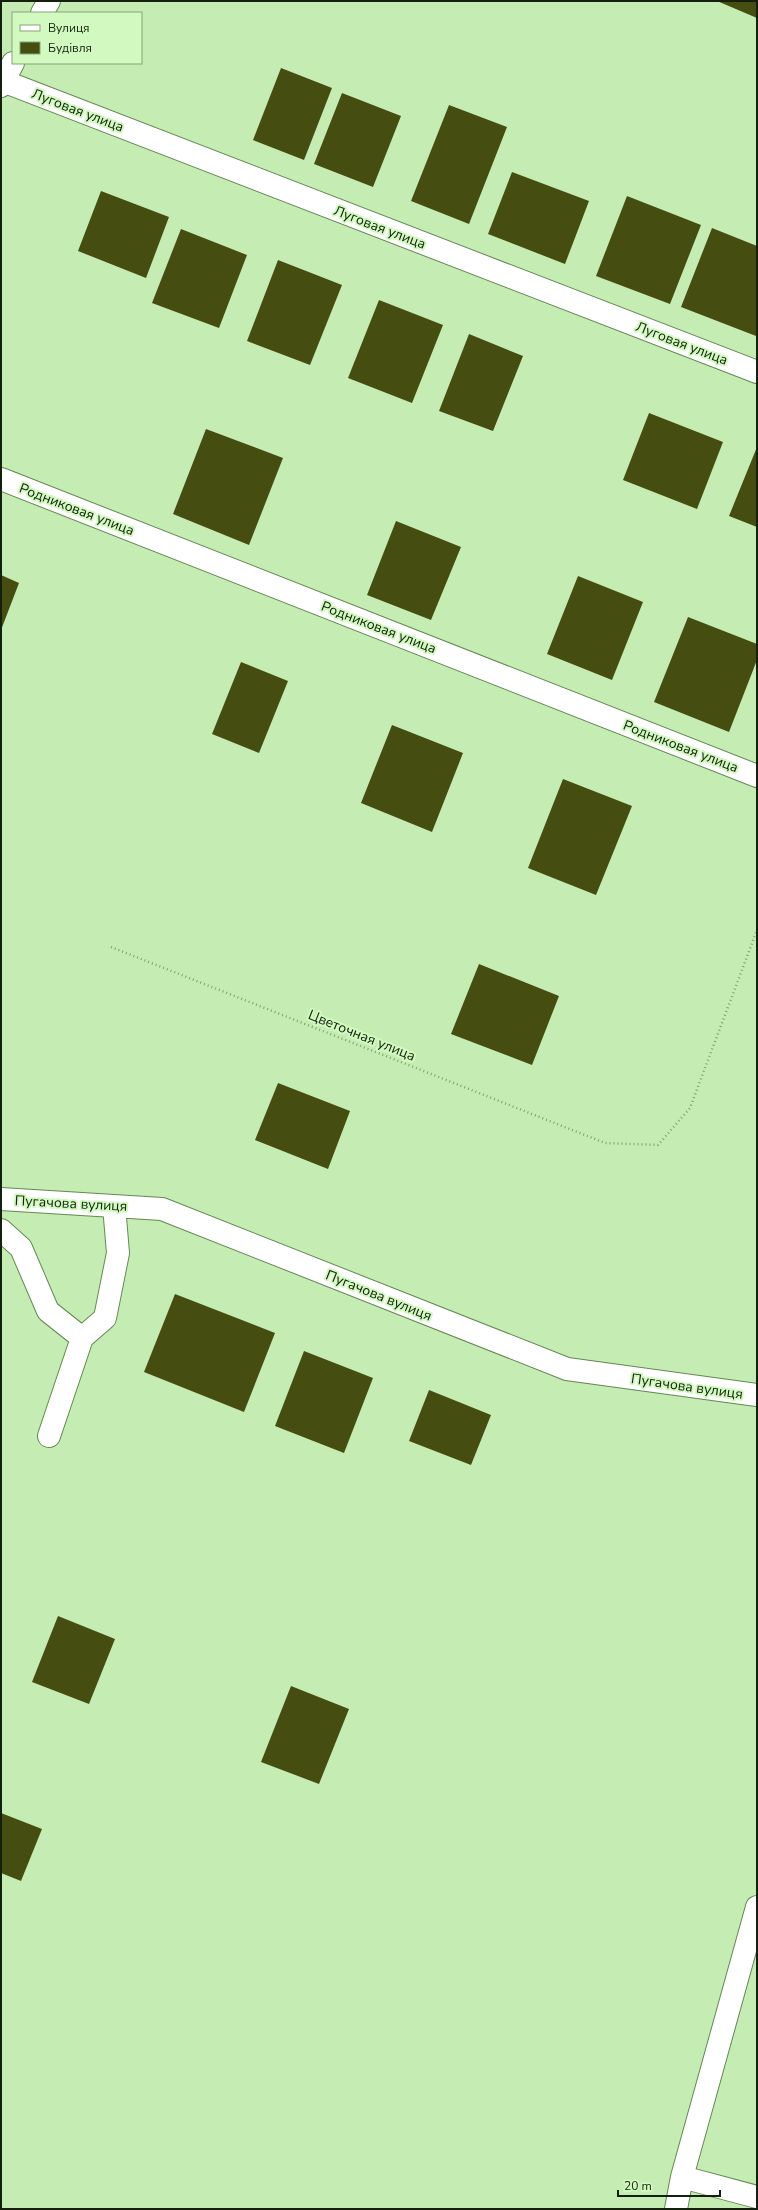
<svg xmlns="http://www.w3.org/2000/svg" width="758" height="2210" viewBox="0 0 758 2210" font-family="'Nunito Sans',sans-serif">
<style>
.building{fill:#464d11}
.lines{fill:none;stroke-linecap:round;stroke-linejoin:round}
.minor-casing{stroke:#648853;stroke-width:24}
.path{stroke:#82a074;stroke-width:2.5;stroke-dasharray:1 3;stroke-linecap:butt}
.minor{stroke:#fff;stroke-width:22}
.labels{text-anchor:middle;stroke-width:4;stroke-linejoin:round;paint-order:stroke}
.street-label{font-size:14px;fill:#13210c;stroke:#d2fac0}
</style>
<rect width="100%" height="100%" fill="#c5edb3"/>
<path class="building" d="M717 1H757V18Z
M281 68 332 88 304 160 253 140Z
M342 93 401 116 373 187 314 164Z
M449 105 507 127 469 224 411 201Z
M512 172 589 201 565 264 488 234Z
M101 191 169 217 146 278 78 251Z
M627 196 701 225 670 304 596 276Z
M712 228 757 246 756 336 681 307Z
M181 229 247 255 219 328 152 303Z
M278 260 342 285 310 365 247 341Z
M379 300 443 325 412 403 348 378Z
M469 334 523 356 493 431 439 411Z
M649 413 723 442 697 509 623 480Z
M206 429 283 458 249 545 173 514Z
M757 447V527L729 516Z
M396 521 461 547 431 620 367 595Z
M1 575 19 583 1 630Z
M578 576 643 602 612 680 547 654Z
M688 617 757 644V660L729 732 654 702Z
M241 662 288 681 259 753 212 734Z
M392 725 463 753 432 832 361 803Z
M563 779 632 806 596 895 528 868Z
M479 964 559 996 532 1065 451 1034Z
M278 1083 350 1111 328 1169 255 1140Z
M175 1294 275 1333 244 1412 144 1372Z
M304 1351 373 1378 344 1453 275 1426Z
M429 1390 491 1415 471 1465 409 1441Z
M58 1616 115 1639 89 1704 32 1682Z
M291 1686 349 1709 319 1784 261 1762Z
M1 1813 42 1829 21 1881 1 1873Z"/>
<g class="lines">
<defs>
<path id="minor" d="M42 13 49 1
M3 81 757 372
M1 86 13 63
M1 479 757 776
M1 1199 162 1209 567 1369 757 1395
M1 1230 21 1248 48 1311 82 1338 105 1318 118 1253 114 1206
M49 1436 82 1338
M682 2177 757 2197
M676 2209 682 2177 757 1907"/>
</defs>
<use href="#minor" class="minor-casing"/>
<path class="path" d="M111 947 605 1143 658 1145 690 1108 757 930"/>
<use href="#minor" class="minor"/>
</g>
<g class="labels">
<g class="street-label">
<text transform="translate(78 110) rotate(21)" y="5">Луговая улица</text>
<text transform="translate(380 227) rotate(21)" y="5">Луговая улица</text>
<text transform="translate(682 343) rotate(21)" y="5">Луговая улица</text>
<text transform="translate(77 509) rotate(21)" y="5">Родниковая улица</text>
<text transform="translate(379 627) rotate(21)" y="5">Родниковая улица</text>
<text transform="translate(681 746) rotate(21)" y="5">Родниковая улица</text>
<text transform="translate(362 1035) rotate(22)" y="5">Цветочная улица</text>
<text transform="translate(71 1203) rotate(3)" y="5">Пугачова вулиця</text>
<text transform="translate(379 1295) rotate(22)" y="5">Пугачова вулиця</text>
<text transform="translate(687 1386) rotate(8)" y="5">Пугачова вулиця</text>
</g>
</g>
<rect width="758" height="2210" fill="none" stroke="#13210c" stroke-width="4"/>
<rect x="12" y="12" width="130" height="52" fill="#d2fac0" stroke="#86a378"/>
<rect x="20" y="25" width="20" height="6" fill="#ffffff" stroke="#86a378"/>
<text x="48" y="32" font-size="12" fill="#13210c">Вулиця</text>
<rect x="20" y="42" width="20" height="12" fill="#464d11" stroke="#86a378"/>
<text x="48" y="52" font-size="12" fill="#13210c">Будівля</text>
<path d="M618 2190v6h102v-6" fill="none" stroke="#13210c" stroke-width="2"/>
<text x="624" y="2190" font-size="12" fill="#13210c" stroke="#d2fac0" stroke-width="3" paint-order="stroke">20 m</text>
</svg>
